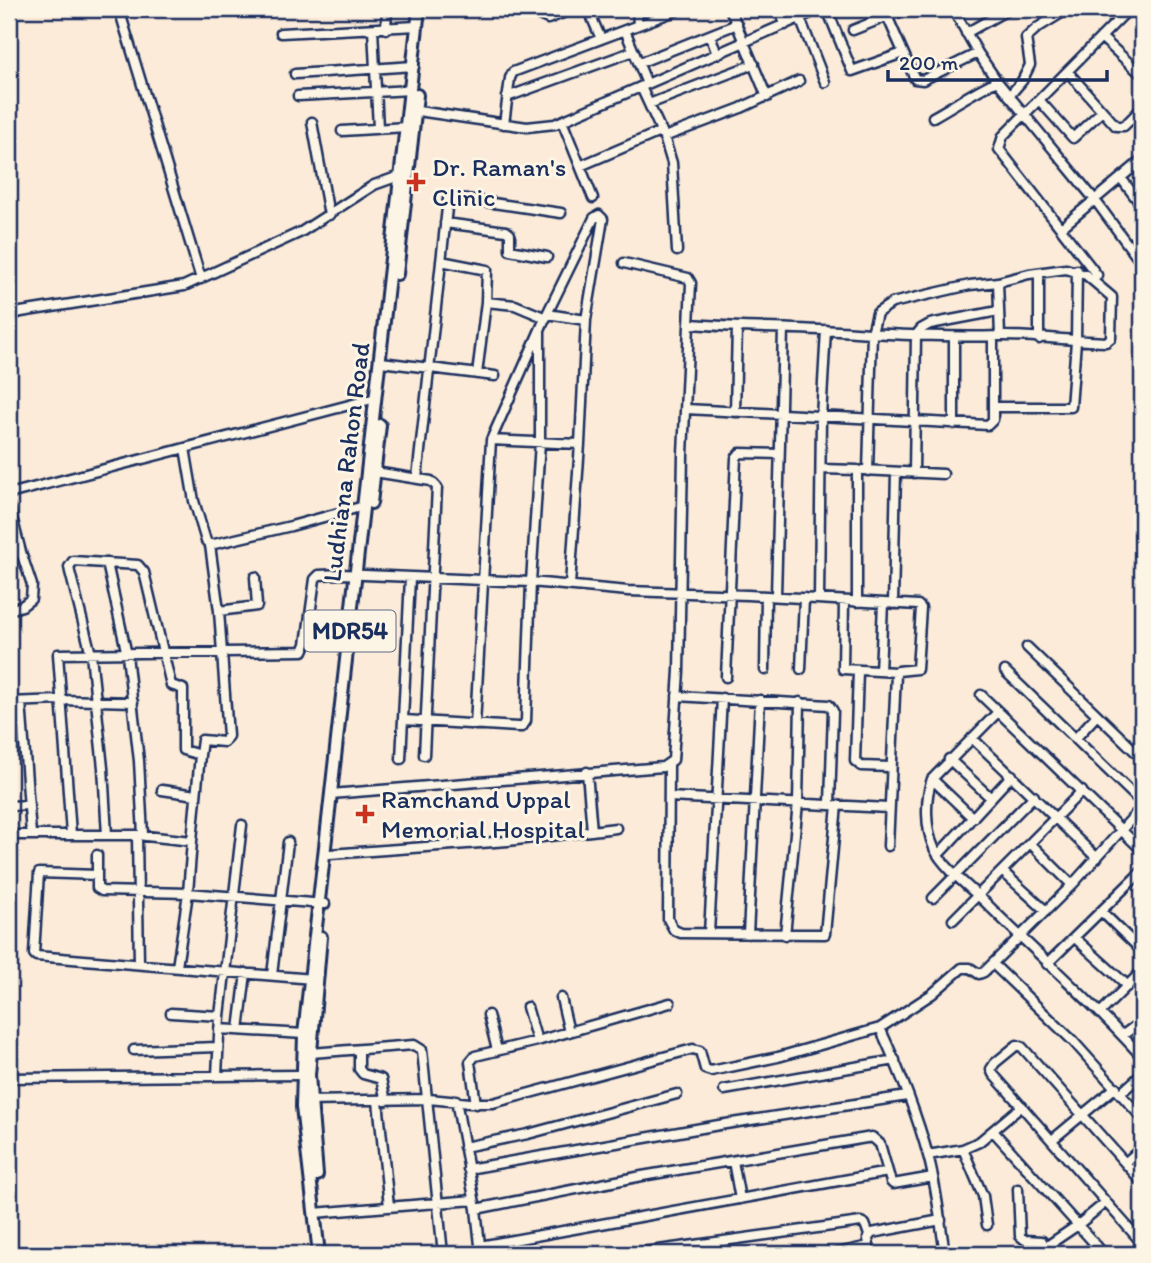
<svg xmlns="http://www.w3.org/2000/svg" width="1151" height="1263" viewBox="0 0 1151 1263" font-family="Itim,sans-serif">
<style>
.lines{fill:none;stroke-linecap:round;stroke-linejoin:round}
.minor-casing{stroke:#1b2f5e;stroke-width:13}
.major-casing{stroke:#1b2f5e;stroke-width:16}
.minor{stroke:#fcf5e5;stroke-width:8}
.major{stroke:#fcf5e5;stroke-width:10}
.poi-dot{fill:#c8321e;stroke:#fcf5e5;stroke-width:2.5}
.labels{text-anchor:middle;stroke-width:6;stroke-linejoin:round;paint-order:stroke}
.shield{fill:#fcf5e5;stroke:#5e6a86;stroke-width:2}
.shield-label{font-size:24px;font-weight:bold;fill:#1b2f5e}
.poi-label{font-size:26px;fill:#1b2f5e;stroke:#fcf5e5;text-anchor:start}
.street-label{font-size:26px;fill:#1b2f5e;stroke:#fcf5e5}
</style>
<rect width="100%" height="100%" fill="#fbebd8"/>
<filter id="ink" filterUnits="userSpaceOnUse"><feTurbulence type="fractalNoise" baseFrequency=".0143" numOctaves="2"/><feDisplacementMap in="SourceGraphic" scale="14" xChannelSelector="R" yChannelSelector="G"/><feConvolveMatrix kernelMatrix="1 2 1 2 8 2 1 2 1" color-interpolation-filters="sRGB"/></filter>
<g filter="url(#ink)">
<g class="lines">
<defs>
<path id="minor" d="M119 9 201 279
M537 9 539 15 548 19 573 9
M588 9 601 39
M637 9 638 25
M730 9 767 97
M780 9 785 25
M827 9 852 71 903 53
M884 9 915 79 923 80 978 53
M953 9 978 53 997 81 1095 200 1142 264
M800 18 825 82
M373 29 378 128
M386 29 387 9
M625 30 647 84
M853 30 906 9
M281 33 417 26
M966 33 1009 9
M710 35 717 54
M1101 37 1142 75
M639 63 737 24
M1068 72 1116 126H1124L1142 108
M295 74 414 66
M641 87 664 137 672 163 677 251
M298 96 411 90
M1009 96 1022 81 1030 65 1026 38 1037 28 1068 9
M507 97 634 51
M1040 101 1073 138 1102 111
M649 104 754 64
M411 110 527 127 555 124 820 9
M933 117C955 105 974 91 997 81
M562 121 593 198
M312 122 329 215
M504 124 510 78 513 72 681 9
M342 131 406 127
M664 137 741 108 799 81
M580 166 662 131
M1121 178 1142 206
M445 223 506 231 510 234V250L547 257
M1061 228 1142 160
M441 261 487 270 486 302 477 374
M1097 275 999 149 1003 136 1129 9
M998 282 1000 336
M486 302 515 305 546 318
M547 314 586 320
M9 316 21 312 184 286 301 232 374 185 402 175
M691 324C740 328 790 328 839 331 893 334 946 338 999 336 1034 335 1071 341 1106 342L1111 338 1112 297 1086 275 1066 269 1029 274 998 282 970 285 892 303 877 313 872 333 868 471
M1039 339V273
M381 362 495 376
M993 407H1071L1076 341 1077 270
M686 409 988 425 993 420V337
M735 412 737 328
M954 424V337
M491 440 580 444
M185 448 194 501 206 541 210 545 291 526 364 506
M821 469 857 470V602
M863 470 943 474
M375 472 431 481 437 487 424 755
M914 473 916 335 921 329 930 324 998 311
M417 478 448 199 452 197 561 213
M9 494 376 398
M9 505 21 552 9 554
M107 563 127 655 139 761 143 835
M776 596 783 329
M819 599 821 417 826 330
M844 601 843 669 896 672
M893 604 896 472
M9 610 22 606 31 599 32 585 21 552
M219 611 257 606 255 577
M1027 647 1142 758
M801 669 804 598
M765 670 766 596
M858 671 855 761 861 766 890 767
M880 671 883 603
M1005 671 1142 803
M726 677 736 458 740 453 779 454
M981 695 1142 850
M677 696 829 705 833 711 830 804
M9 702 61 700 133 702
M21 702 31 834
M998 712 932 779C925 798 925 828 934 848 942 866 970 888 985 902 1037 954 1093 1002 1142 1057
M404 720 518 727H522L526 721 531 582 540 442V332
M475 725 491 440 547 314 594 218 599 215 603 219 586 320 580 444 570 585
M972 738 1097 858
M1075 739 1097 715
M200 755 202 740 224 742 228 736 219 611 210 545
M401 759 410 578
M949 759 991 798
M669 765 668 919 674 930 681 933 825 934 837 805
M587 772 592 831
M932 779 973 818
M162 790 196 795
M331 794 663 767 673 760 679 671 683 454 691 283 688 278 624 263
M669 797 888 808
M9 806 29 805
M71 834 58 654 303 651 306 644 315 579 319 575 341 574 531 582 628 591 748 595 918 605 921 608 917 669 898 671 896 674 888 846
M14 835H137L192 841 188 893 177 967
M107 835 103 768 91 654 70 572 69 567 73 561 138 565 144 572 171 685 183 689V750L200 755 192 841
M137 835 139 964
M1030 843 1072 885
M330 854 508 841 616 828
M97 855V888L102 891 188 893 325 904
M938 855 1012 775
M1002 871 1046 911
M97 875 39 873 34 954 36 956 313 979
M933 898 1034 796
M1102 912 1142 951
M953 920 1082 791
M709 933 722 698
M748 934 760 700
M785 935 798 803 800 702
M1075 938 1128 986
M993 964 1073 1041 1142 1118
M1047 964 1142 871
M272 975 288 842
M561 998 569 1032
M527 1007 537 1041
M171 1013 220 1016
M1100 1013 1142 971
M488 1015 497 1050
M880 1028C899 1069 917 1115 929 1159 937 1190 940 1222 945 1254
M219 1029 304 1034
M239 1030 246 973
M1123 1035 1142 1021
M134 1050 217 1047
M359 1051V1069L363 1074 381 1079 386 1101
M311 1053 414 1045 422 1050 443 1254
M217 1075 220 1016 242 825
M9 1078 301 1075
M724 1090 895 1060
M1121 1093 1142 1074
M456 1100 476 1209 481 1254
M306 1101 429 1099 470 1103H493L693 1049 700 1051 705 1069 711 1071 778 1057 880 1028 932 994 962 968H970L979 974 984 972 1072 885 1142 807
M378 1101 389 1206
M476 1104 470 1062 475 1056 537 1041 670 1003
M993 1131 1104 1254
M1052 1140 1116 1087
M464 1147 528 1134 677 1094
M963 1149 983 1196 987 1225
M928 1155 963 1149 979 1142 1022 1106
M733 1161 740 1199
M1126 1162 1142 1148
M468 1169 719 1125 907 1096
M1142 1182 1022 1047 1017 1045 995 1063 991 1069 993 1074 1142 1243
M1018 1189 1020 1236 1025 1240 1042 1241 1047 1254
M476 1209 642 1176 872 1137 880 1144 891 1182 893 1184 933 1177
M314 1213 474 1200
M480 1246 888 1172
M1044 1248 1078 1225 1106 1202
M629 1254 861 1222 865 1224 869 1235
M833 1254 869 1246
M870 1254 868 1238 872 1233 941 1220
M1081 1254 1097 1246"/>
<path id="major" d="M397 274 417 95
M371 503 380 425
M317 1175 309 1075 321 937
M319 1254 302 1107 304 1034 419 9"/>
</defs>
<use href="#minor" class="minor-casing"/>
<use href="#major" class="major-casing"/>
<use href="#minor" class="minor"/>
<use href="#major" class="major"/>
</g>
</g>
<g class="poi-dot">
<path d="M412.5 171.5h7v7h7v7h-7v7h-7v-7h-7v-7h7z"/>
<path d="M361.5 803.5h7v7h7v7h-7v7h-7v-7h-7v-7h7z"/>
</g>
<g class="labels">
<rect class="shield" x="304.5" y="610.5" width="91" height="41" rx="5"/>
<g class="shield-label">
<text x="350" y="639">MDR54</text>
</g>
<g class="poi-label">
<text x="432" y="176">Dr. Raman's<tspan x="432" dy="30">Clinic</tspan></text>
<text x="381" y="808">Ramchand Uppal<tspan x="381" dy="30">Memorial Hospital</tspan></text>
</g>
<g class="street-label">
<text transform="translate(346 462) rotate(-83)" y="9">Ludhiana Rahon Road</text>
</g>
</g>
<rect width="1151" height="1263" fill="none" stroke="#fcf5e5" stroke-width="35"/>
<rect x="18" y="18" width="1116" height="1228" fill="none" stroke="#1b2f5e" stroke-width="2.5" filter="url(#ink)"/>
<path d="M888 70v10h219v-10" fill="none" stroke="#1b2f5e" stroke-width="3.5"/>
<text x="899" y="70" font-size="21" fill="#1b2f5e" stroke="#fcf5e5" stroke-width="5" paint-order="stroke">200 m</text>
</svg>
